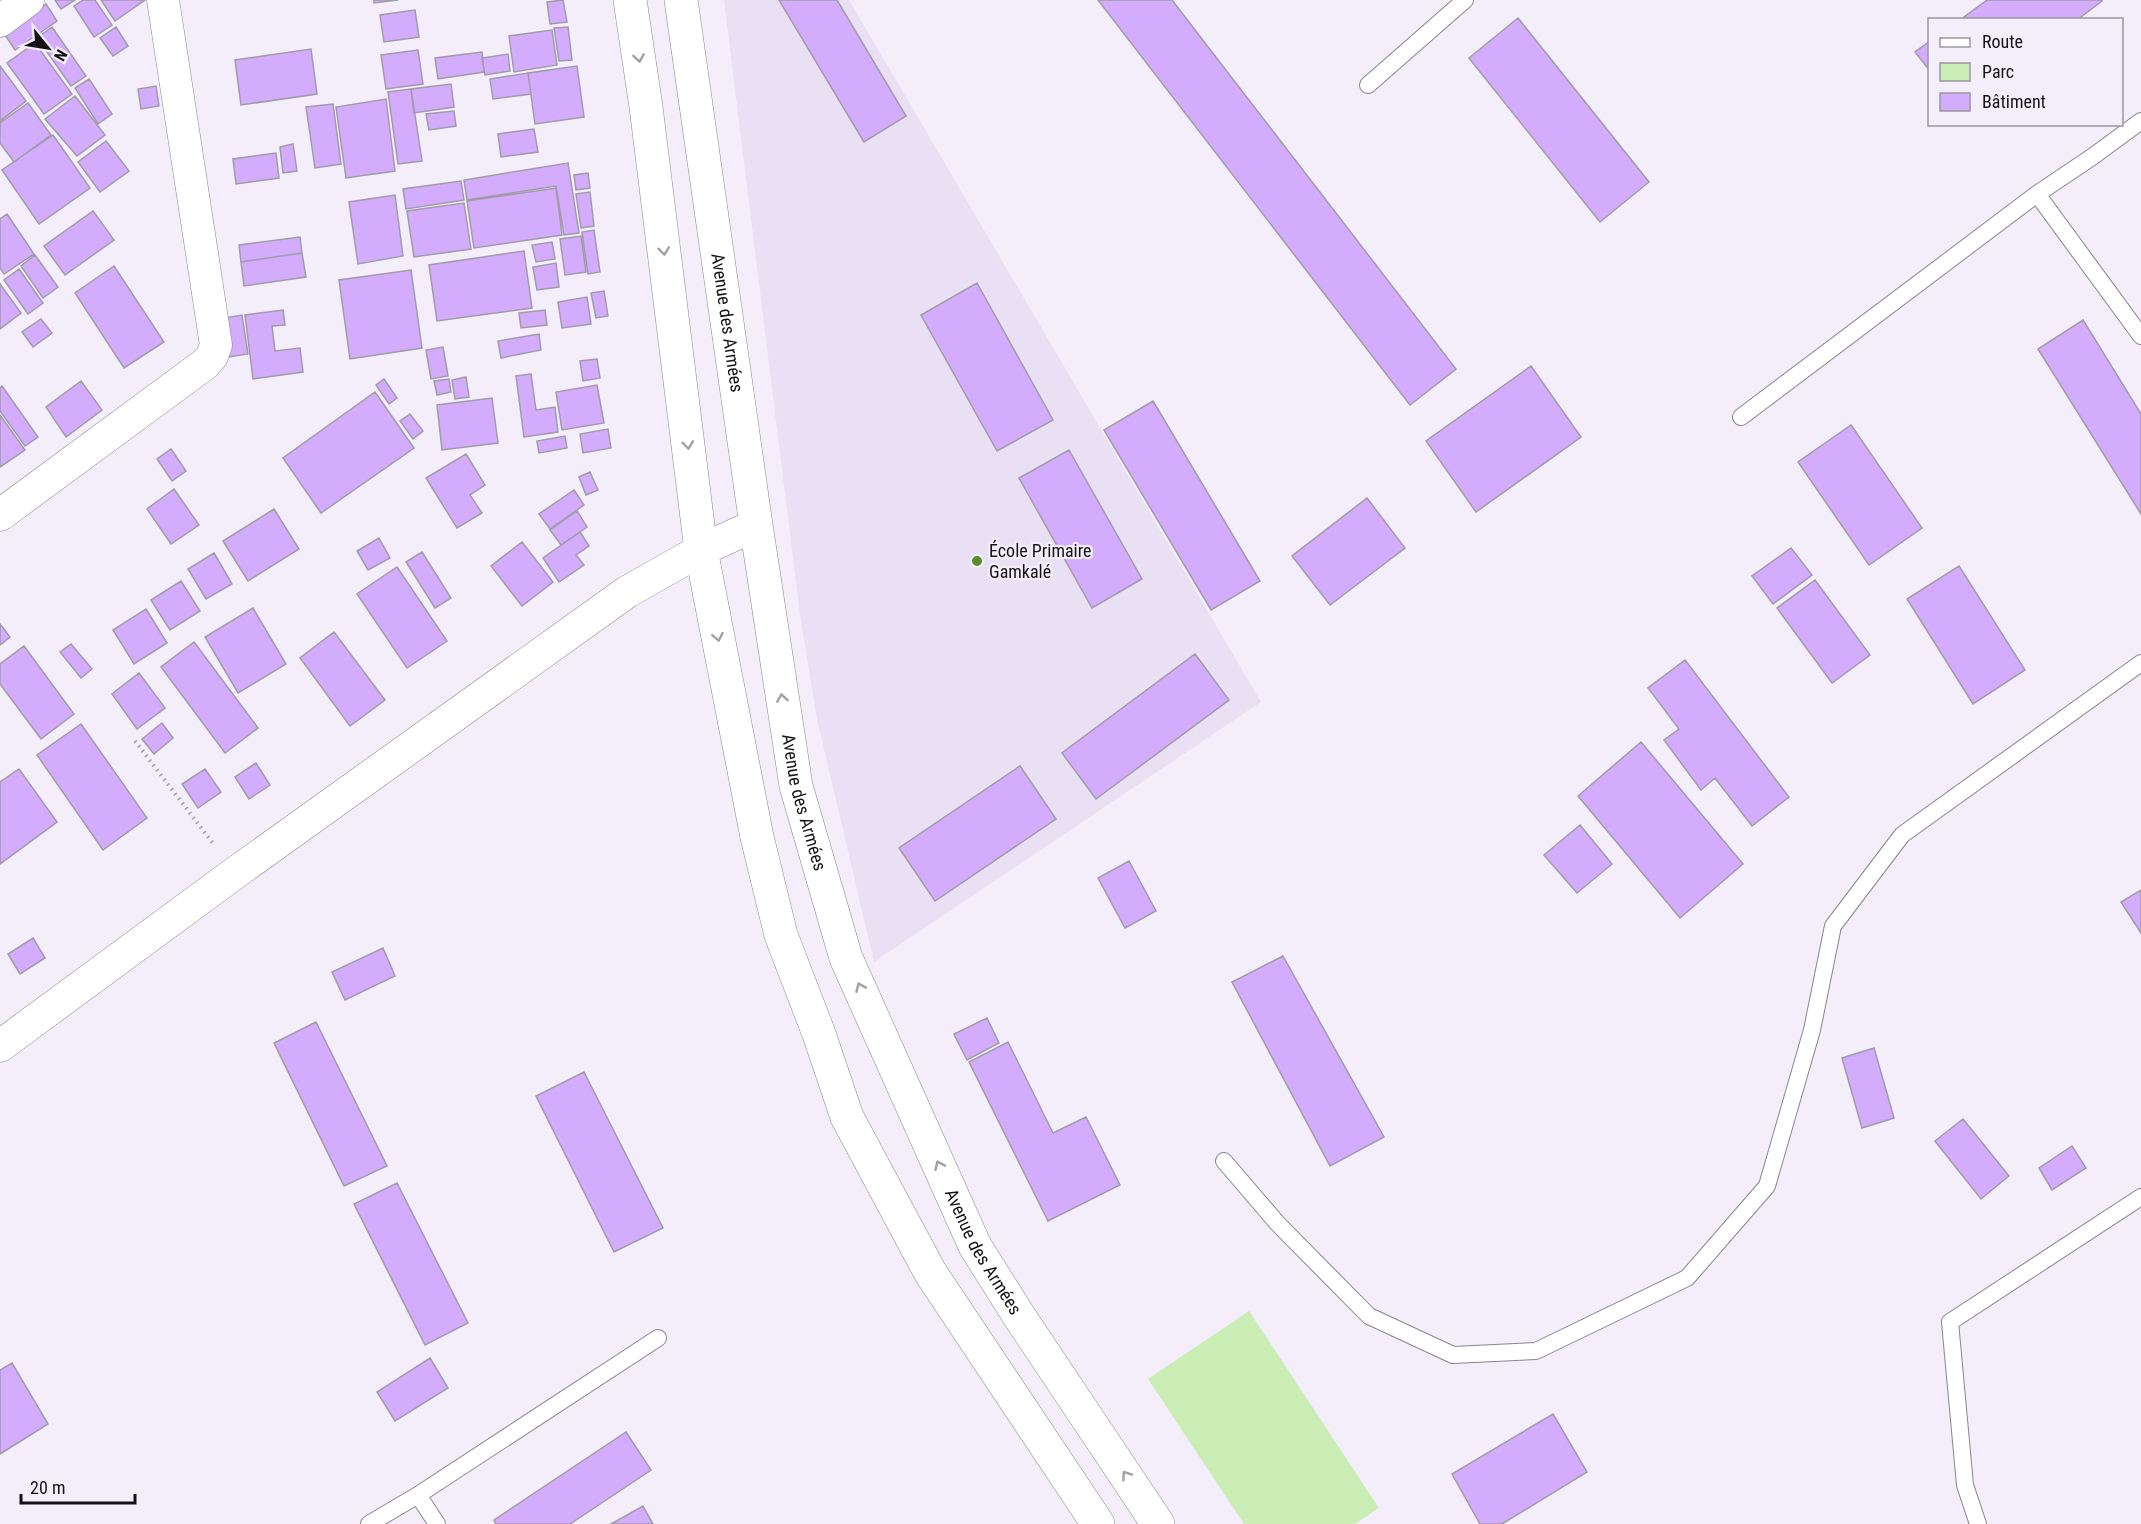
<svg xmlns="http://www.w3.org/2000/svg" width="2141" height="1524" viewBox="0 0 2141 1524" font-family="'Roboto Condensed',sans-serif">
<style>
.built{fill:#e9e0f4}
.green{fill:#caedb5}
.building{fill:#d4acfe;stroke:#a09ba7;stroke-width:1.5}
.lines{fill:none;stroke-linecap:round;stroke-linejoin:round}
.service-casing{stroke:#898490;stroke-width:18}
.minor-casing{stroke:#898490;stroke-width:33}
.trunk-casing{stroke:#898490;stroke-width:34}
.path{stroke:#a19da6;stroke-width:4;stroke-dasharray:1.5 4.5;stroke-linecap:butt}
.service{stroke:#fff;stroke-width:16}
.minor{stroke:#fff;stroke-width:32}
.trunk{stroke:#fff;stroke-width:33}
.oneway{stroke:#a1a0a2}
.poi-dot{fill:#578f2b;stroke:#f4eefa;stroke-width:2}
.labels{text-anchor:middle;stroke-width:4.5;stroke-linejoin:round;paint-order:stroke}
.street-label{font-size:18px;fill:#141216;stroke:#f4eefa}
.poi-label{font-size:18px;fill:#141216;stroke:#f4eefa;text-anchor:start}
</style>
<rect width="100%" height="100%" fill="#f4eefa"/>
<path class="built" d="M724 0H849L1261 702 874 962 817 719 800 615Z"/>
<path class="green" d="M1249 1311 1379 1508 1355 1524H1244L1148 1379Z"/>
<path class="building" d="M55 0H75L61 9Z
M83 0H95L112 25 94 37 74 6Z
M101 0H145L115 21Z
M374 0H398L374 3Z
M563 0 567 22 550 24 547 2Z
M779 0H837L906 116 864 142Z
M1098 0H1172L1456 369 1410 405Z
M1987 0H2102V1L2077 20H1960Z
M46 4 57 21 15 50 3 32Z
M415 10 419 37 384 42 380 15Z
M1518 18 1649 182 1600 222 1469 58Z
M52 27 86 76 71 86 37 38Z
M116 27 128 46 113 56 100 38Z
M568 27 572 60 559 61 554 28Z
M552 30 557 65 514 72 509 36Z
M1930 41V71L1915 52Z
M35 43 72 94 44 114 7 63Z
M311 49 317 94 241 105 235 60Z
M418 50 423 84 386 89 381 55Z
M482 52 484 72 438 79 435 58Z
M508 54 510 71 485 75 482 58Z
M0 66 26 101 0 121Z
M577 66 584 117 535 124 528 73Z
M528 73 531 94 493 99 490 79Z
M89 79 112 114 98 124 75 88Z
M451 84 454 107 414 113 411 89Z
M156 86 159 106 141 109 138 89Z
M411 89 422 161 398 164 388 92Z
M75 96 105 135 77 156 45 119Z
M386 99 395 171 346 178 336 107Z
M28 103 51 135 14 162 0 143V123Z
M333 104 341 164 315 168 306 107Z
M454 111 456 126 429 130 426 114Z
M534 129 538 152 501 157 498 134Z
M53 135 90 188 39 224 2 170Z
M106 141 129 171 100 192 78 162Z
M293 144 297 171 283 173 280 147Z
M276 153 279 178 236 184 233 159Z
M568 163 579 233 564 235 556 186 467 200 464 180Z
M588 173 590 188 576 190 574 175Z
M461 181 464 200 406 209 403 189Z
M556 188 562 235 474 248 467 201Z
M590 192 594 226 581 228 576 194Z
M395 195 403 256 358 264 349 202Z
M464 203 471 249 414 257 407 211Z
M93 211 114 240 65 275 44 246Z
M7 214 34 254 4 274 0 268V219Z
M594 230 600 272 588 274 582 232Z
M581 236 586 272 565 275 560 239Z
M300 237 302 253 241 262 239 245Z
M552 242 555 259 536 262 532 245Z
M524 251 532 308 437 321 429 265Z
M302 253 306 277 244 286 241 262Z
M35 255 58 287 43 298 21 266Z
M556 263 559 287 537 290 533 267Z
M114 266 164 342 124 368 75 293Z
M19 269 43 303 28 314 4 280Z
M411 270 422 348 350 359 339 280Z
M977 283 1053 420 997 451 921 315Z
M0 284 21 313 0 329Z
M604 291 608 316 596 318 591 293Z
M587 297 591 324 562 328 558 302Z
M283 310 285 325 272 326 275 351 300 348 303 372 253 379 245 315Z
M545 310 547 325 521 328 519 313Z
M242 315 248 354 229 357 224 318Z
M41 319 52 333 33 347 22 332Z
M2083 320 2141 414V514L2038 349Z
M539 334 541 350 501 358 498 341Z
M443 347 448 376 431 379 426 350Z
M597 359 600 378 583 381 580 361Z
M1531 366 1581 437 1476 512 1426 441Z
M531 374 536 410 555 407 558 432 524 437 516 376Z
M466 377 469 397 455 399 452 380Z
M384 379 397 398 389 404 376 385Z
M449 379 451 392 437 395 434 381Z
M81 381 102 410 66 437 46 407Z
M597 385 604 423 562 430 556 392Z
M2 386 38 437 25 446 0 411V388Z
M375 392 414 448 321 513 283 458Z
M492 398 498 443 442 450 437 405Z
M1153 401 1260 581 1211 610 1104 430Z
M410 414 423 431 413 439 400 421Z
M0 415 25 450 0 467Z
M1851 425 1922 528 1869 565 1798 462Z
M608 429 611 448 583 453 580 434Z
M565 436 567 448 539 453 537 441Z
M171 449 186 471 172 481 157 459Z
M1069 450 1142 579 1092 608 1019 478Z
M466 454 485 485 470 495 482 513 457 528 426 478Z
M590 472 598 490 586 495 579 477Z
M174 489 199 525 171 544 147 509Z
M574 490 584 505 550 529 539 514Z
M1367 498 1405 548 1330 605 1292 556Z
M274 509 299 549 248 581 223 541Z
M577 511 587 527 561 545 550 530Z
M580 532 589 546 576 555 584 565 559 582 543 558Z
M379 538 390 558 368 570 357 551Z
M522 542 553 582 522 606 491 566Z
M1791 548 1812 575 1773 604 1752 576Z
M422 552 451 598 435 608 406 562Z
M214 553 232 584 206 599 188 569Z
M1959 566 2025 670 1973 704 1907 599Z
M397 567 447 641 407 668 357 594Z
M1815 580 1870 655 1832 683 1777 608Z
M181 581 200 611 170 630 151 600Z
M253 608 286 664 238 693 205 637Z
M146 609 167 643 134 664 113 630Z
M0 624 10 637 0 645Z
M334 632 385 700 350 726 300 658Z
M194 642 258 728 225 753 161 667Z
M71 644 92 669 81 678 60 652Z
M24 646 74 714 41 739 0 684V664Z
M1195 654 1229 700 1096 799 1062 753Z
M1685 660 1789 797 1752 826 1715 778 1701 790 1664 740 1679 729 1648 688Z
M139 673 165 708 137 729 112 694Z
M162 723 173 738 154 754 142 739Z
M81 724 147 818 103 850 37 755Z
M1641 742 1743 864 1680 918 1578 796Z
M256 763 270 785 249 799 235 777Z
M1020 766 1056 819 935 901 899 848Z
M19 769 57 822 0 864V782Z
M205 769 221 792 198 808 182 784Z
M1580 825 1612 864 1577 893 1544 855Z
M1129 861 1156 911 1125 928 1098 878Z
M2141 890V933L2121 902Z
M33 938 45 958 20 974 8 954Z
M383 948 395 976 345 1000 332 972Z
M1283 956 1384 1137 1330 1166 1232 982Z
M987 1018 999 1043 967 1060 954 1034Z
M316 1022 387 1166 344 1186 274 1043Z
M1008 1042 1053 1133 1086 1117 1120 1185 1048 1221 969 1062Z
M1874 1048 1894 1118 1862 1128 1842 1058Z
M584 1072 663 1228 614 1252 536 1096Z
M1963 1119 2009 1176 1981 1199 1935 1141Z
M2072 1146 2086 1168 2052 1190 2039 1168Z
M397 1183 468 1323 425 1345 354 1204Z
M430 1358 448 1388 395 1421 377 1392Z
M12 1363 48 1424 0 1454V1370Z
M1553 1414 1587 1472 1502 1524H1480L1452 1474Z
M626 1432 651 1470 570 1524H496L494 1520Z
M643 1506 653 1524H611Z"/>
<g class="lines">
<defs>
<path id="service" d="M1368 85 1465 0
M2037 194 2141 336
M1741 417 2037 194 2092 157 2141 121
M1224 1161 1278 1224 1369 1316 1453 1355 1536 1351 1687 1278 1767 1186 1812 1030 1833 926 1902 835 2141 663
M418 1495 437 1524
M369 1524 418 1495 658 1338
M1978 1524 1965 1485 1950 1322 2141 1197"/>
<path id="minor" d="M0 21 28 0
M0 515 205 364 212 356 216 345 163 0
M0 1046 235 873 627 592 701 550 756 525"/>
<g id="trunk">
<path d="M630 0 646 107 701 550 757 837 781 935 819 1034 847 1117 930 1272 1098 1524"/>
<path id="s1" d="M681 0 756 525 796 786 846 958 975 1246 1019 1316 1158 1524"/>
</g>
</defs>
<use href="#service" class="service-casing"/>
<use href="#minor" class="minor-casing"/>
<use href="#trunk" class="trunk-casing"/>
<path class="path" d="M135 741 215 846"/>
<use href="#service" class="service"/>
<use href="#minor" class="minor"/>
<use href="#trunk" class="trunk"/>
</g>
<defs><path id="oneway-chevron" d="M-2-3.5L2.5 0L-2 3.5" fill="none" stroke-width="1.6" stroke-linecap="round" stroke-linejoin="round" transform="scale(1.5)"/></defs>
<g class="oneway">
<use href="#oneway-chevron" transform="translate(639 58) rotate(81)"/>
<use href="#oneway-chevron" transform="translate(664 251) rotate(83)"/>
<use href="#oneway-chevron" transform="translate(688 445) rotate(83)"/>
<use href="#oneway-chevron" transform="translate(718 637) rotate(79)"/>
<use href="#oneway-chevron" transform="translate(782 698) rotate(-99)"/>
<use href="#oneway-chevron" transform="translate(860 987) rotate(-114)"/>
<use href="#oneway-chevron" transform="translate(939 1165) rotate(-114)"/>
<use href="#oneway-chevron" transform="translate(1126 1475) rotate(-124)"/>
</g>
<circle class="poi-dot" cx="977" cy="561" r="6"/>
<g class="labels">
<g class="street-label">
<text dy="6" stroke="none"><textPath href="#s1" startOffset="326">Avenue des Armées</textPath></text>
<text dy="6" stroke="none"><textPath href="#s1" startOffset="812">Avenue des Armées</textPath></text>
<text dy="6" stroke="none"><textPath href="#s1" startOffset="1298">Avenue des Armées</textPath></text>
</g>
<g class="poi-label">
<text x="989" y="557">École Primaire<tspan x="989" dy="21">Gamkalé</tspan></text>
</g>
</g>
<rect x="1928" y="18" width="195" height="108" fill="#f4eefa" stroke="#9a969f" stroke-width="1.5"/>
<rect x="1940" y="38" width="30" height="9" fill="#ffffff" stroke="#9a969f" stroke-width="1.5"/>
<text x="1982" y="48" font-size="18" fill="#141216">Route</text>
<rect x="1940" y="63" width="30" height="18" fill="#caedb5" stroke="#9a969f" stroke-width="1.5"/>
<text x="1982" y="78" font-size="18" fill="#141216">Parc</text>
<rect x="1940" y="93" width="30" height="18" fill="#d4acfe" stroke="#9a969f" stroke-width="1.5"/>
<text x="1982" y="108" font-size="18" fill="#141216">Bâtiment</text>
<g transform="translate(48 48) rotate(120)" stroke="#f4eefa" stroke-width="4.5" paint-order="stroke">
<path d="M0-4.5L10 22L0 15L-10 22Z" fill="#141216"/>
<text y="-9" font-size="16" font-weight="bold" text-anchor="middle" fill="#141216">N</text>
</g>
<path d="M21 1494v9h114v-9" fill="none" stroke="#141216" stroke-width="3"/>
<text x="30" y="1494" font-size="18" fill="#141216" stroke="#f4eefa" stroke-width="4.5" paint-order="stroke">20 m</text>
</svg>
